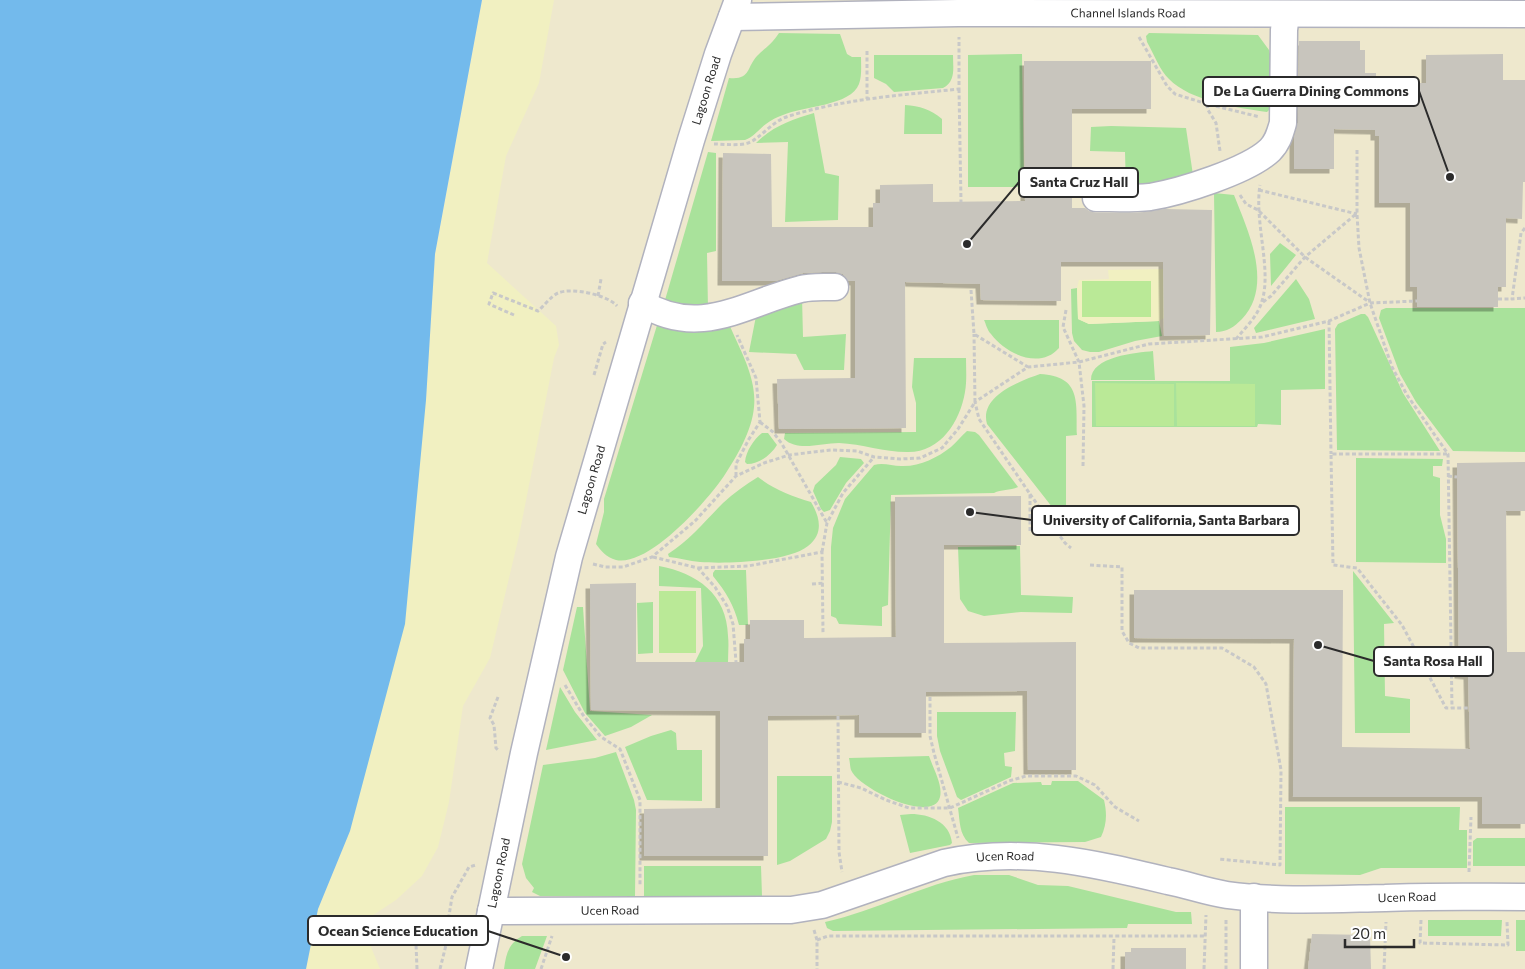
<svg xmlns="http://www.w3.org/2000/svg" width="1525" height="969" viewBox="0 0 1525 969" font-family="Commissioner,sans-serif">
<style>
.education{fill:#eee8cd}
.green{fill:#a9e29b}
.sand{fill:#f1f0c1}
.pitch{fill:#bae997}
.water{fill:#73baec}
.building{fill:#c8c5bd;filter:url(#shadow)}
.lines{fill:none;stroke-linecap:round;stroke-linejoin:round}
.minor-casing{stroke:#b1b2be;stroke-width:29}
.path{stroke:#c8c8c8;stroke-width:3;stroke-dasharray:4 2.5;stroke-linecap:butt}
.minor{stroke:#fff;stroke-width:26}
.labels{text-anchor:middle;stroke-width:5;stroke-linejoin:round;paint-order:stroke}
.street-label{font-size:12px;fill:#2b2b2b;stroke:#fff}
.leader{fill:none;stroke:#2b2b2b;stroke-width:2}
.callout-dot{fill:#2b2b2b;stroke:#fff;stroke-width:2}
.callout{fill:#fff;stroke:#2b2b2b;stroke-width:2}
.callout-label{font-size:14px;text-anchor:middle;font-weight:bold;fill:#2b2b2b}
</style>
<defs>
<filter id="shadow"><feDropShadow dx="-4.5" dy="4.5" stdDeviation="0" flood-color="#0004"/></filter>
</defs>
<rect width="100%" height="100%" fill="#ede8de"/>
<path class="education" d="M482 0H1525V969H306Z"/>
<path class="green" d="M779 33 840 34 847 54 852 57H861C861 65 862 76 859 84 851 106 803 106 783 115 777 117 771 120 766 124 759 129 754 137 745 140L711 141 729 78C751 80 746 68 757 56 765 48 772 44 779 33Z
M1149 33 1258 35 1269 50 1270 54V109L1267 112C1238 108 1190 101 1169 79 1160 71 1153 52 1147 42L1146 36Z
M1022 54 1024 187H968V55Z
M874 55H953C953 68 956 81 943 88L894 92 886 84 874 78Z
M905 105C920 106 930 109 942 119V134H904Z
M814 113 825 173 839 176 838 220 785 222 788 142 756 143C773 126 791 120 814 113Z
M1111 126 1186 128 1193 175 1126 190 1125 152 1090 151 1091 127Z
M708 152 716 153V251L707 253 708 309 663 307Z
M1214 193 1234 195C1248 231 1274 285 1242 319 1234 327 1227 332 1216 332Z
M1280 243 1296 255 1271 286 1270 254Z
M1296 279 1309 299 1315 319 1256 333 1254 328Z
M1077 288 1078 319 1089 324 1159 321 1162 336 1135 341 1099 352H1090L1082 350 1074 341 1072 333 1071 289Z
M802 297 803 337 846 334 844 370H804L796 354 749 352 757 311Z
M1386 308H1525V452L1453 451 1416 402 1400 374 1379 318 1381 310Z
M1361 314H1365L1368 317 1403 393 1440 451 1337 450 1335 329 1338 324Z
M984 320H1059V348C1040 370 1006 354 991 334 987 330 986 324 984 320Z
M658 322 729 324C740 350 757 378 754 407 752 431 737 456 724 476 707 501 649 567 616 560 606 557 601 551 596 544L604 512V499Z
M1325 329V389L1281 390V425L1258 424 1257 427H1092V381H1230V347L1264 343Z
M1153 351 1155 380H1091C1091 356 1136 353 1153 351Z
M914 358H966C966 369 967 381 965 392 960 422 940 453 907 452 884 452 862 444 839 443 821 443 798 452 784 439L785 433 916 432V403L912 387Z
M1040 374C1082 376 1076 403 1077 435L1066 436V510L1056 512 987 424C979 396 1020 381 1040 374Z
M967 431 975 432 979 435 1018 487C1010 491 1001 489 994 493L891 495 888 605 882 607V626L839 624 836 618 831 616V547L833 528 845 499 874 465C883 462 892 466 901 466 919 467 937 458 951 447 957 442 961 436 967 431Z
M762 433H768L777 445C771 455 759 464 747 464L745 462C746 451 754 439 762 433Z
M840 457 861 459 864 463 846 483 830 510 824 512 821 509 813 491 815 485 836 465Z
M1356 458 1443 459 1442 466H1433V476L1440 478V515L1446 539V563L1356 562Z
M758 477C775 490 791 496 811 502 820 517 824 534 808 546 789 562 725 564 700 562 689 561 679 558 669 557L668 554C690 540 705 521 723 503 734 493 745 485 758 477Z
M1020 546 1021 595 1073 597 1072 613 1021 612 984 616 968 611 960 599 958 547Z
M659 566C697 573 727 594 728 636 729 645 728 654 728 663L694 664 703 646 701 588 659 586Z
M715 570H746L748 625H739C734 605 726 592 713 576V573Z
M1353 571 1394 623 1384 624 1385 696 1410 699V733H1355Z
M653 602V653L638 654 637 603Z
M577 607H583L590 711 652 715 631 727 605 736 585 713 563 670Z
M560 687 575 712 597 740 546 750Z
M937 712H1016L1015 751 1004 753 1005 766 1012 767 1011 777 961 800 957 797 940 751 937 736Z
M671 730 676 733 677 750H702V801L647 800 625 747 651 736Z
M616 752 634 800 636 810 635 896H540L532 892 534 888 526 878 522 864 543 765 595 758Z
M929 756C933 768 943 785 940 797 933 825 858 788 851 770 850 767 850 762 849 758Z
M777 776H832V822L830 831 826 839 790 861 777 865Z
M1052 781H1078L1104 800C1107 813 1107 824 1101 837L1085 842 969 843C959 834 960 821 958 808L1013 783 1041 782 1042 785H1051Z
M1285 807H1460L1459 830H1467V868H1381L1360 875 1285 874Z
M911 814C929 814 950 822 952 843L950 845 910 853 900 815Z
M1477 838H1525V866H1473V841Z
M644 866H761L762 896H644Z
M974 875H1009L1038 885 1068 886 1176 912H1191L1192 924H1128L1127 928 833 931 827 928 825 922C876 911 923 884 974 875Z
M1428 920H1502L1501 936H1428Z
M1516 920H1525V951H1516Z
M522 936H547L535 969H504C506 955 508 944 522 936Z"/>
<path class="sand" d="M482 0H554L539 83 506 156 487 263 556 326 559 345 554 358 519 536 490 658 463 706 449 802 438 847 422 876 396 900 361 923 380 969H306L318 909 350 831 426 400 435 254Z
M1164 269V318L1159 321 1089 324 1078 319 1077 288 1079 280 1109 279 1108 270Z"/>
<path class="pitch" d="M1151 281V317H1082V281Z
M1095 383 1174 384V426H1096Z
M1176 383 1255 384V426H1177Z
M659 591H696V653H659Z"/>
<path class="water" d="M0 0H482L435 254 426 400 405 624 350 831 318 909 306 969H0Z"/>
<path class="building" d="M1299 41H1360V50H1365V73H1376V83H1426V55L1503 54V80H1525V182H1523L1522 219 1506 218V287H1498V307H1417V287H1410V203H1379V136H1375V130L1334 129V169H1294V138L1298 123Z
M1024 61H1151V109H1072V208H1085L1089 211 1096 213H1137L1165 209 1212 210 1210 335 1164 336 1163 262H1061V301L981 300 980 284 905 282 906 428 779 429 777 379 855 378V281H848L843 274 836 272H822L803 273 775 281H722L723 153 771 154 772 227H873V203H880V185L933 184V202L1025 201Z
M1525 462V511H1506L1507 652H1525V824H1482V797H1293L1294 639 1134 638V590H1343L1342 747 1470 749 1468 675 1459 674 1457 463Z
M1021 496V545H944V643L1076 642V770H1028L1027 691 926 692V733H859V715L768 716V856H644V809L720 808V711L591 710 590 584 636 583V662H744V639H750V620H804V638L896 637 895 497Z
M1312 934 1370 935 1371 969H1308Z
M1131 948H1186V969H1125V952H1131Z"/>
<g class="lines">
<defs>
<g id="minor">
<path id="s1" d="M732 17 958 13 1525 14"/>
<path d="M1096 198C1114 198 1132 199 1150 197 1180 192 1248 171 1270 150 1278 142 1280 133 1283 123L1284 30 1286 14"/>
<path d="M642 303C700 339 745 303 801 289 811 286 824 287 835 287"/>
<path id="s2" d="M491 911 791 910 822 905 944 863C1021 846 1093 863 1168 881 1188 885 1207 892 1227 895 1279 902 1333 899 1385 898 1432 896 1478 897 1525 897"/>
<path id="s3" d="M479 969 524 753 569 557 691 140 718 54 738 0"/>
<path d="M1254 969V897"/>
</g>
</defs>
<use href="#minor" class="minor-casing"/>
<path class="path" d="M1139 37 1167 86 1175 94 1207 104 1260 117
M867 51V99
M959 89 961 202
M1207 104 1208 110 1216 123 1220 151
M714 144C724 144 738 146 748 143 760 139 772 121 789 116 844 99 902 95 959 89V37
M1357 150V214L1359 248 1370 303 1392 367 1407 395 1448 454 1452 708
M1259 190 1357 214
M1240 195 1246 204 1258 210 1305 257 1369 302
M1525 228 1521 233 1512 299 1525 298
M971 290 974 334 1028 367
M598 296 601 279
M1498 299H1512
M1263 302 1271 296 1305 257 1356 214
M1066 310 1063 327 1079 362 1084 406 1083 467
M514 315 489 304 493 293 538 311C544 306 551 296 558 293 572 287 608 295 617 306
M1329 321 1331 454
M1236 339C1245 328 1258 316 1262 301 1272 269 1254 222 1260 185
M594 375 603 344 606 342
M760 422 773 432 782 444 827 523
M1447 454H1331L1333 565 1357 568 1402 625 1446 708H1469
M736 476V464L749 439 760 422 756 378 737 335
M1448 476 1457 477
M1030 494 1065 543 1071 548
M1030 531V494L979 419 975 402 1028 367 1079 362 1149 344 1262 337 1329 321 1370 303 1417 301
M822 552 827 523 843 493 874 457
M653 557 698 568 715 587 727 606 733 624 736 662
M593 564 605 567H623L652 557 695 521 736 476 764 463 789 455 831 450 857 451 874 457 900 459 920 458 942 448 958 429 975 402 974 334
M1090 565 1122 567V631L1129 643 1139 648H1222L1254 667 1266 684 1281 770 1280 865 1218 859
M698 568 748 566 822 552 823 633
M812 584 824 583
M565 685 583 715 601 737 620 749 640 800V886
M498 697 490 718 494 725 496 748 499 751
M930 697V736L934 753 958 838
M838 716 839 852 842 872
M838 782 861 788 886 800 909 808H950L1009 781 1026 776H1076L1095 785 1115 807 1139 821
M1469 872 1471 817
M1226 920V969
M1421 920 1420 943 1508 945 1507 922
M457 927 465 930V935L462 940C454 941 452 935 450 929Z
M814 930 817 940V969
M817 940 828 936H1204
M417 969 416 944 450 929
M440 969 450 929 448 922 452 897 469 867 476 865
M541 969 552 936
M1113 969 1114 938
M1204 969 1206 915
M1384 969 1386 922"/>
<use href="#minor" class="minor"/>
</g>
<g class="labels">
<g class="street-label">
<text dy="4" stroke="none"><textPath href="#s1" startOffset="396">Channel Islands Road</textPath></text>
<text dy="4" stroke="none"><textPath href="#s3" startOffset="908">Lagoon Road</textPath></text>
<text dy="4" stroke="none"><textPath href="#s3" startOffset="502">Lagoon Road</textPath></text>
<text dy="4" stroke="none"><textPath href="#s2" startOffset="522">Ucen Road</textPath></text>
<text dy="4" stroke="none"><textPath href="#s3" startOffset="98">Lagoon Road</textPath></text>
<text dy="4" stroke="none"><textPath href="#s2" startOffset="928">Ucen Road</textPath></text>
<text dy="4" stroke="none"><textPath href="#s2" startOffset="119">Ucen Road</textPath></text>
</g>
</g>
<path class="leader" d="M1450 177L1419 91M967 244L1019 182M970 512L1032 520M1318 645L1374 661M566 957L488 931"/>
<g class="callout-dot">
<circle cx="1450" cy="177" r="5"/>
<circle cx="967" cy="244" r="5"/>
<circle cx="970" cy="512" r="5"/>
<circle cx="1318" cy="645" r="5"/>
<circle cx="566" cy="957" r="5"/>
</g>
<g class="callout">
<rect x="1203" y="77" width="216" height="29" rx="5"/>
<rect x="1019" y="168" width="119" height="29" rx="5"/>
<rect x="1032" y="506" width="267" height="29" rx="5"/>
<rect x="1374" y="647" width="119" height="29" rx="5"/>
<rect x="308" y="916" width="180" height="29" rx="5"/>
</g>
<g class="callout-label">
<text x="1311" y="96">De La Guerra Dining Commons</text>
<text x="1079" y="187">Santa Cruz Hall</text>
<text x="1166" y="525">University of California, Santa Barbara</text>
<text x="1433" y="666">Santa Rosa Hall</text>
<text x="398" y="936">Ocean Science Education</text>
</g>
<path d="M1345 939v8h69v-8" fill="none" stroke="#2b2b2b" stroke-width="2.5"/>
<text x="1352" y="939" font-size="15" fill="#2b2b2b" stroke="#ffffff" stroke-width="4" paint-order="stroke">20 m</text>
</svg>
